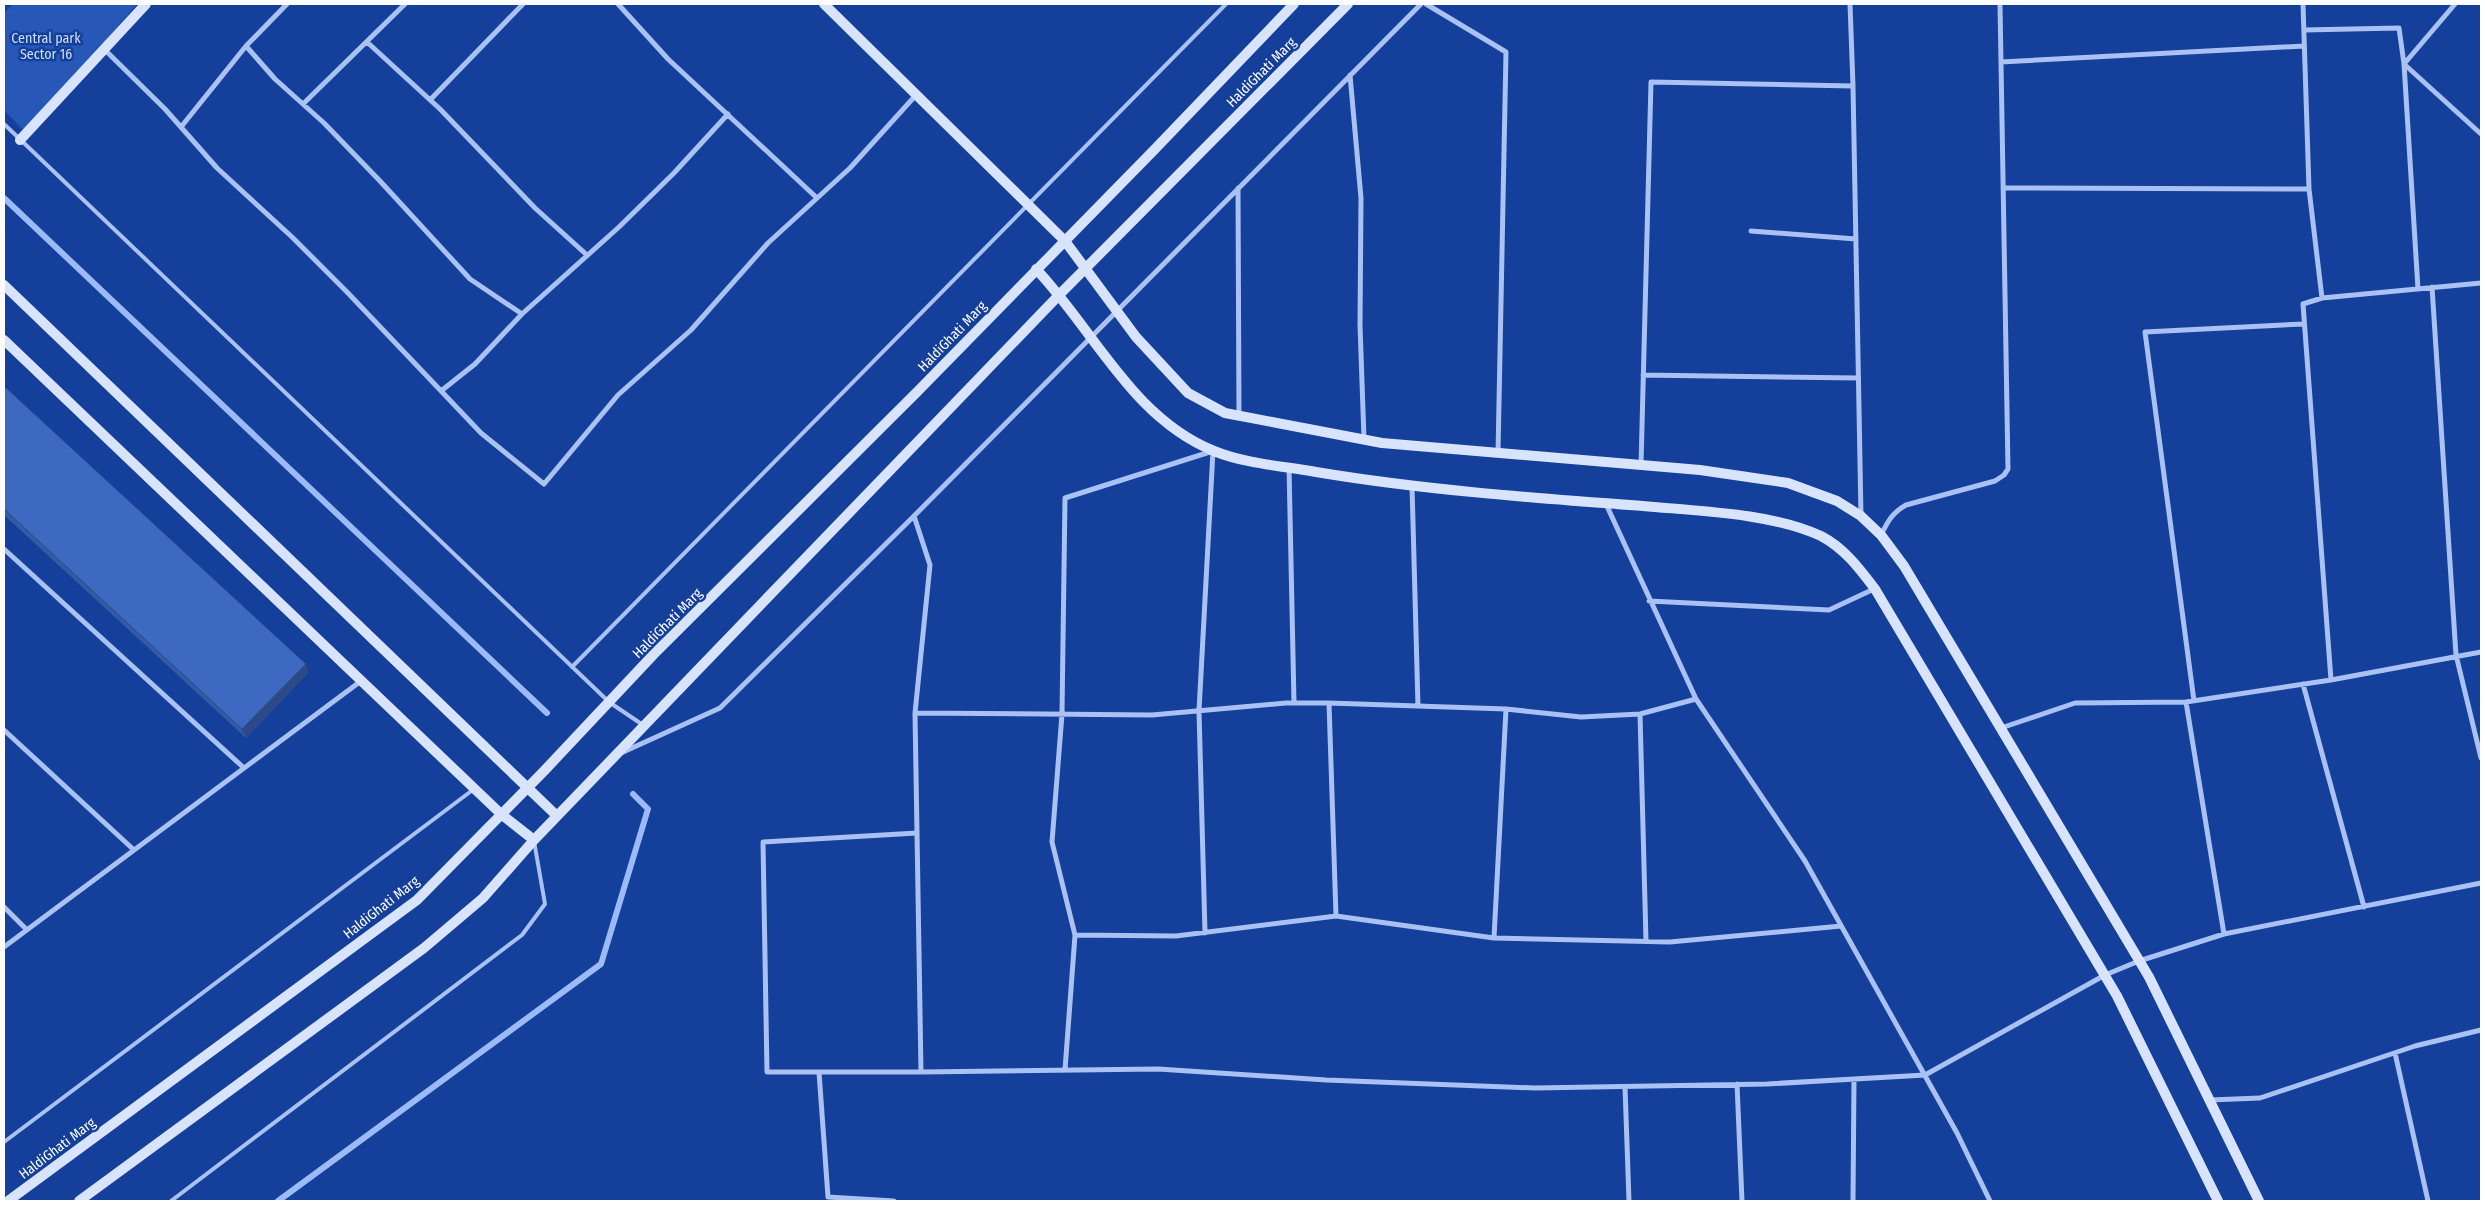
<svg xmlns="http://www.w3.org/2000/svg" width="2485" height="1205" viewBox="0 0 2485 1205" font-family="'Fira Sans Condensed',sans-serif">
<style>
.green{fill:#2758b8}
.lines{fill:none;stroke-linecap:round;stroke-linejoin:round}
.stream{stroke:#9bbaf6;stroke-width:6}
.lane{stroke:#a9c1f3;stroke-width:4}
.street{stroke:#a9c1f3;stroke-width:5}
.secondary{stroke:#d8e3fd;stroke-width:10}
.wall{fill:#345aa6}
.shaded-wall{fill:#2b4a87}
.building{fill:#3d69c1;stroke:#2b4a87}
.labels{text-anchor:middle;stroke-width:5;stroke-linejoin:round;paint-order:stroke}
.park-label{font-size:14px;fill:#d1dffd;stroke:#143f9a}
.street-label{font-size:14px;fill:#fff;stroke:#143f9a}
</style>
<rect width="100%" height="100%" fill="#143f9a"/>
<path class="green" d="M13 4H137L26 133 4 110V13Z"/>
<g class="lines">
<path class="stream" d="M4 198 547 713
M278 1201 601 964 648 809 633 794"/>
<path class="lane" d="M4 124 609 702 643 725
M572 667 1226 4
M4 1142 474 789
M171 1201 522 935 545 904 534 841"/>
<path class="street" d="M618 4 668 59 817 198
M1426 4 1506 52 1498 453
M1850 4 1853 86 1861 516
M2303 4 2309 189 2322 298
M2304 30 2399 28 2404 64 2481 134
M367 42 440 109 535 208 587 255
M246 46 275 79 324 123 380 181 470 279 522 314
M104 49 165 109 217 168 292 237 347 292 481 433 544 484 618 395 691 330 768 243 850 168 916 95
M2001 62 2304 46
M1350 75 1361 198 1360 325 1364 439
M430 100 523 4
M303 104 405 4
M181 127 246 46 287 4
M1238 188 1239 415
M2003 188 2309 189
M1751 231 1856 239
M2432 287 2456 655 2481 758
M2418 289 2404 64 2455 4
M1643 375 1858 378
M441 391 475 364 522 314 619 227 674 173 728 114
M1641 465 1651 82 1853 86
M1289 467 1294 703
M1412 486 1418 706
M1606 504 1696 699
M914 516 930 565 915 713 921 1072 1158 1069 1326 1080 1535 1088 1767 1084 1925 1075 2105 975 2139 961 2224 934 2481 883
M1881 535C1888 521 1892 513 1906 505L1995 481 2004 475 2008 469 2000 4
M4 549 244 768
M1649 601 1829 610 1874 589
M2331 680 2303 304 2322 298 2481 283
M2303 684 2364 907
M2194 701 2145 332 2303 324
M2186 702 2224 934
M1329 703 1336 916
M915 713 1152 715 1286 703H1329L1506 709 1581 717 1640 714 1696 699 1805 861 1957 1133 1990 1201
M1640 714 1646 941
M2001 728 2075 703 2186 702 2331 680 2481 652
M4 730 134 850
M621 753 720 708 914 516 1421 4
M917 833 763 842 767 1072H921
M4 907 27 930
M1075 935 1176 936 1336 916 1494 938 1670 942 1841 926
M1494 938 1506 709
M4 947 361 681
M2395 1053 2428 1201
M1065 1070 1075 935 1052 842 1062 714 1065 498 1213 451 1199 711 1205 933
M819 1072 828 1197 894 1201
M1737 1084 1742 1201
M1625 1087 1629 1201
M2210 1100 2260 1098 2415 1046 2481 1030
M1853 1201 1854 1079"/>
<path class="secondary" d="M824 4 1065 241 1136 337 1188 393 1225 413 1382 443 1700 470 1788 483 1837 501 1861 516 1881 535 1904 566 2149 977 2259 1201
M20 140 146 4
M1036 269C1094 330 1132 418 1214 451 1246 464 1283 466 1316 472 1424 490 1534 498 1643 506 1697 511 1772 513 1821 536 1844 548 1859 568 1875 589L2117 996 2218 1201
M4 285 557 816
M4 340 501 814 534 840
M8 1201 417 900 544 771 654 654 917 392 1155 149 1294 4
M79 1201 424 948 483 898 534 840 1060 294 1348 4"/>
</g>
<path class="wall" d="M4 386 309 672 246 738 4 515Z"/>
<path class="shaded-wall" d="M306 664 309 672 246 738 242 729Z"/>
<path class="building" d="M4 386 306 664 242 729 4 509Z"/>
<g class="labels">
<g class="park-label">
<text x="46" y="43">Central park<tspan x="46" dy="16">Sector 16</tspan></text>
</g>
<g class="street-label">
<text transform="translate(1261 72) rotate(-45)" y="5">HaldiGhati Marg</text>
<text transform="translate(952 336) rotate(-46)" y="5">HaldiGhati Marg</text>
<text transform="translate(667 623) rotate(-45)" y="5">HaldiGhati Marg</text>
<text transform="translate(381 907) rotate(-38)" y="5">HaldiGhati Marg</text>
<text transform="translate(57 1148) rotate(-37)" y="5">HaldiGhati Marg</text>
</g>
</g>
<rect width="2485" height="1205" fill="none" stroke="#ffffff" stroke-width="10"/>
</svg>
